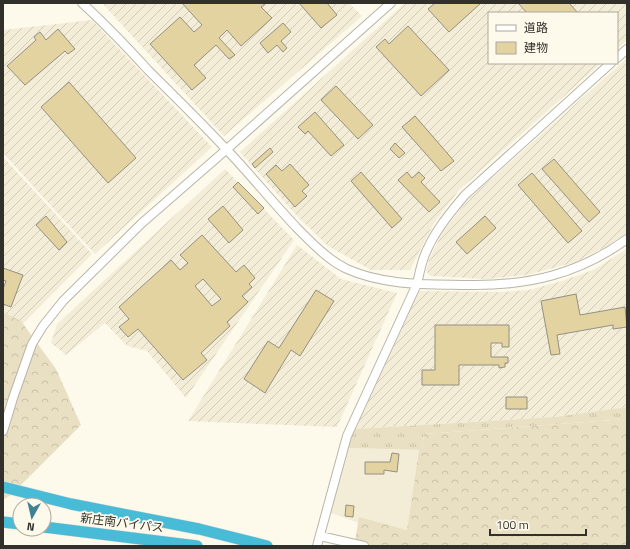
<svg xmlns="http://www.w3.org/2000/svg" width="630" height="549" viewBox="0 0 630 549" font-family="'Titillium Web','Noto Sans JP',sans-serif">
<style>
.built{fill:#f3edd8}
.industrial{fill:url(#industrial-furrows)}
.grass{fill:url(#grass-tufts)}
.forest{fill:url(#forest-crowns)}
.building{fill:#e2d3a1;stroke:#949083;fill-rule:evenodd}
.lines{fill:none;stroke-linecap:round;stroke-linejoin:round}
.minor-casing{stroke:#b9b5a8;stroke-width:10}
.highway-casing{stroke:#dadad9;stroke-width:12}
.minor{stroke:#fff;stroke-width:8}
.highway{stroke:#48bbd6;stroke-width:11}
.labels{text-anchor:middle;stroke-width:3.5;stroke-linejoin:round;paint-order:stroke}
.street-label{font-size:12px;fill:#32302b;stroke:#fdf9eb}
</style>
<defs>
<pattern id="industrial-furrows" width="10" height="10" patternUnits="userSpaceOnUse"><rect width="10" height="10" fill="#f3edd8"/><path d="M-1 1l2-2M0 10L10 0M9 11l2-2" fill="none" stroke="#d1ccba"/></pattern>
<pattern id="grass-tufts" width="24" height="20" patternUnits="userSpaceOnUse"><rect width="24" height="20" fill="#e9e0c3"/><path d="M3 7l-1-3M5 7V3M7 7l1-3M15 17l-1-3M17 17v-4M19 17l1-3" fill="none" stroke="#c8c0a8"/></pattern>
<pattern id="forest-crowns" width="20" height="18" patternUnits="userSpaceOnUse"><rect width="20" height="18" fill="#e9e0c3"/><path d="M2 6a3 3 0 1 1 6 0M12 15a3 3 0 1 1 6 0" fill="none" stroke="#c8c0a8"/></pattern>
</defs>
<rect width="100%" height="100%" fill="#fdf9eb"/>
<path class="built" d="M347 448 419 450 407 530 360 518 359 523 331 513Z"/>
<path class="industrial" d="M102 3H349L362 16 224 136Z
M405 3H627V40L617 49V13H489V63H601L459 190 434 223 410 270H371L328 246 298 217 240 152Z
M92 20 212 147 95 254 3 153V30Z
M627 58V233L609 245 576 262 527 275 486 279 430 276 426 271 429 260 443 231 470 198Z
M3 157 92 254 11 336 3 334Z
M225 169 294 240 186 398 147 351 127 346 105 323 66 355 51 343 57 324Z
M297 245 341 279 397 293 337 427 188 421Z
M627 249V407L555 417 355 429 419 291 503 292 529 290 562 281 593 270Z"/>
<path class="grass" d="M627 407V419L424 434 422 450 347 448 355 429 555 417Z"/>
<path class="forest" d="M3 312 21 321 56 369 81 425 12 494 3 500Z
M627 419V546H371L355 541 359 517 407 530 419 450H422L424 434Z"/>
<path class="building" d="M182 3H266L261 7 272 18 241 46 227 30 219 38 235 55 229 59 216 45 194 65 206 78 192 90 150 44 180 17 194 32 202 25Z
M299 3H327L337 15 321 28Z
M435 3H481L449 32 428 9Z
M518 3H569L578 13H527Z
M283 23 291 32 281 41 287 48 283 52 277 45 268 53 260 43Z
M408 26 449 70 421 96 376 47 385 39 389 44Z
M58 29 75 49 68 54 65 51 25 85 7 66 36 40 34 37 40 32 46 40Z
M69 82 136 158 108 183 41 107Z
M336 86 373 125 358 139 321 100Z
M315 112 344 145 331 156 308 131 305 134 298 127Z
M415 116 454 161 441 171 402 127Z
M395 143 405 153 399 158 390 149Z
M270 148 273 152 255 168 252 164Z
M554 159 600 212 589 222 542 169Z
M290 164 309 185 302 191 307 196 295 207 266 174 276 165 282 171Z
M361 172 402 219 392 228 351 181Z
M407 172 412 178 419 172 425 178 421 182 440 202 429 212 398 180Z
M532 173 582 231 568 243 518 185Z
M238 182 264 208 258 214 233 187Z
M223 206 243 230 229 243 208 219Z
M46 216 67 242 59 250 36 225Z
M485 216 496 228 467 254 456 242Z
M202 235 236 272 244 265 255 278 249 284 252 287 242 296 248 302 227 322 230 326 201 353 207 360 183 380 138 329 128 337 119 327 129 319 119 307 171 260 180 270 188 263 180 255ZM203 279 221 299 212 306 195 286Z
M3 268 23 275 11 307 3 304V289L6 281 3 280Z
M316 290 334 301 300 356 291 350 265 393 244 379 268 341 279 348Z
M576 294 580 315 625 307 627 327 613 329V325L557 335 560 354 551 355 541 301Z
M435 325H509V347H502V343H491V357H508V363H505V367L499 368V365H459V385H422V370H435Z
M506 397H527V409H506Z
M392 453 399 454 397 472 384 470V474H365V462H390Z
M346 505 354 506 353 517 345 516Z"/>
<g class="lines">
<defs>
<path id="minor" d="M82 3C105 24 127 47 148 70 174 96 201 122 226 149 251 175 273 203 298 229 312 243 328 260 347 269 385 286 428 284 469 285 528 286 579 274 627 239
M617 58 627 49
M3 431 13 398 32 344 43 326 63 301 142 223 227 149 391 3
M320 536 364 546
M317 546 347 436 417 284C419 275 421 265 424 257 433 233 449 214 465 195L611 63"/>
<path id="highway" d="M3 487 71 504 199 529 267 546
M3 522 20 524
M44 527 197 546"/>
</defs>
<use href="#minor" class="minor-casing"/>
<use href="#highway" class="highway-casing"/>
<use href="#minor" class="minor"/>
<use href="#highway" class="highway"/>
</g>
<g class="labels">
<g class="street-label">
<text transform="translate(122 523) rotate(7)" y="4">新庄南バイパス</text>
</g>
</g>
<rect width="630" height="549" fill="none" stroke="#32302b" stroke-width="8"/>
<rect x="488" y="12" width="130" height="52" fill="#fdf9eb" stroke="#aca99e"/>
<rect x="496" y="25" width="20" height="6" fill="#ffffff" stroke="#aca99e"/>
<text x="524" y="32" font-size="12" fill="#32302b">道路</text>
<rect x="496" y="42" width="20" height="12" fill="#e2d3a1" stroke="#aca99e"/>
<text x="524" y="52" font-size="12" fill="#32302b">建物</text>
<g transform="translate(32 517) rotate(188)"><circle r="19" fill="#fdf9eb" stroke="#aca99e"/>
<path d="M0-3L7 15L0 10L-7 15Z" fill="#3f8292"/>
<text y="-6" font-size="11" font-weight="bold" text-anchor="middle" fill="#32302b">N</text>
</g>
<path d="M490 529v6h96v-6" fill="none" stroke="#32302b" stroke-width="2"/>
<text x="496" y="529" font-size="12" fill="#32302b" stroke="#fdf9eb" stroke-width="3" paint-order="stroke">100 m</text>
</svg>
